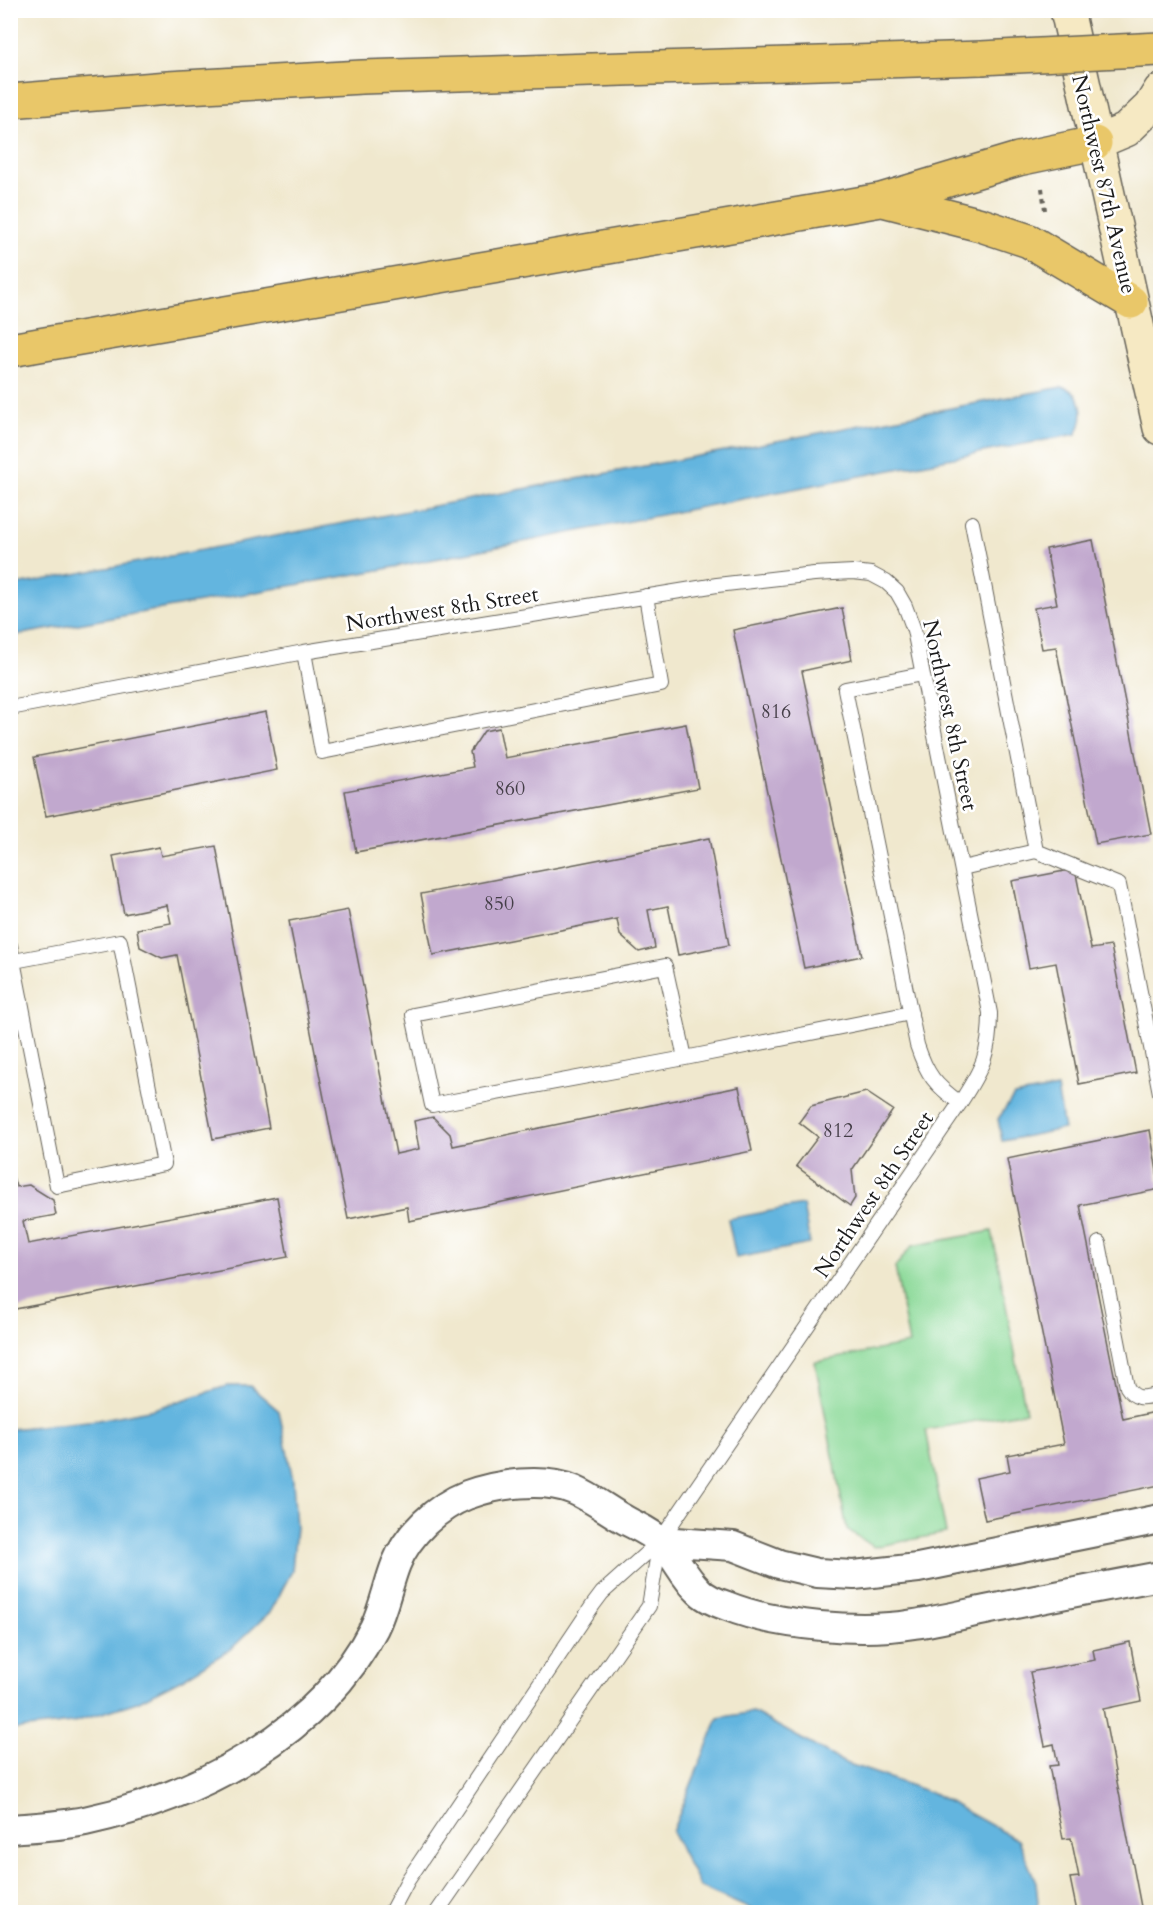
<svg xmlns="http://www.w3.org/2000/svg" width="1171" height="1923" viewBox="0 0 1171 1923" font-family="Cardo,serif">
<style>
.green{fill:#8ad997;stroke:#537a5a;stroke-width:1.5}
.water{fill:#64b5df;stroke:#40687e;stroke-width:1.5}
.building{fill:#c1a8ce}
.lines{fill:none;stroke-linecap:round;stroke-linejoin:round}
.lane-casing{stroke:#66635a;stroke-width:16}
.street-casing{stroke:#66635a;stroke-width:32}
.secondary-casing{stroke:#66635a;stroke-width:36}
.highway-casing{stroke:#66635a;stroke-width:36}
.path{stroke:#66635a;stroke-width:4;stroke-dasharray:4.5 4.5;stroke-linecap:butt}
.lane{stroke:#fff;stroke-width:14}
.street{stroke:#fff;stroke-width:28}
.secondary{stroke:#f6e9c3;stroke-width:33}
.highway{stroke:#e9c769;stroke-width:33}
.highway-bridge-casing{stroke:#66635a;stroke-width:36;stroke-linecap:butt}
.highway-bridge{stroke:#e9c769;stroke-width:33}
.labels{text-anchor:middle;stroke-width:5;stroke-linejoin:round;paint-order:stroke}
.number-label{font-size:20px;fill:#453f48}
.street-label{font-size:22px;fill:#1c1c1c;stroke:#fff}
</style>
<rect width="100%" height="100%" fill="#fff"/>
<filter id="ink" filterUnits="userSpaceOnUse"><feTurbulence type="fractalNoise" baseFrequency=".0167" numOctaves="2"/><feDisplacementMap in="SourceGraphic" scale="12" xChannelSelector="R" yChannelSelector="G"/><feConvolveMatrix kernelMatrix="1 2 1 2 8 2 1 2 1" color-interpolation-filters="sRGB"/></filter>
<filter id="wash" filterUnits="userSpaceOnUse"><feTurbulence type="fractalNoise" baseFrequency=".008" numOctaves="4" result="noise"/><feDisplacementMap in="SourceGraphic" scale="24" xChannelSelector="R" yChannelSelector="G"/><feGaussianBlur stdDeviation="1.35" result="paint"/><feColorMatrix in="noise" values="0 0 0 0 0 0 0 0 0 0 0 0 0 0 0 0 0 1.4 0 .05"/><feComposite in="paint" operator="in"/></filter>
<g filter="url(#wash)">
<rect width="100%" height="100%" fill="#f0e8ce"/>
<path class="green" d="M992 1231 1026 1412 926 1430 946 1533 874 1547 847 1529 815 1362 909 1344 895 1267 912 1246Z"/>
<path class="water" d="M1062 387C1084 392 1086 417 1076 434L379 570 11 636V586Z
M1057 1088 1064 1129 1002 1141 998 1119 1014 1096Z
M803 1205 810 1244 736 1258 728 1219Z
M227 1386H250L279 1411 293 1480 296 1527 292 1571 271 1611 231 1649 182 1679 137 1702 71 1723 11 1730V1429L98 1420 154 1409Z
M753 1712 843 1762 935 1794 1018 1840 1036 1882 1039 1912H757L700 1887 672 1832 718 1718Z"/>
<g id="blocks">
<path class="building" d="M1093 540 1151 834 1096 844 1056 647 1042 649 1034 608 1057 604 1046 549Z
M842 608 852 660 802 671 862 956 804 968 733 630Z
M266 712 277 770 46 816 34 757Z
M686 724 698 788 356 852 345 791 473 767 470 752 484 731 499 728 505 758Z
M709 838 729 945 678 955 668 906 648 910 655 948 639 952 620 935 617 919 433 955 421 894Z
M216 846 269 1128 213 1139 177 955 162 958 140 947 137 929 171 923 167 905 124 914 113 856 159 847 161 856Z
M1075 869 1091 949 1111 946 1136 1073 1079 1084 1056 963 1029 968 1012 881Z
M348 910 396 1154 419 1149 414 1121 433 1117 450 1134 453 1146 739 1087 752 1151 409 1221 407 1207 348 1219 289 921Z
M866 1092 893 1110 852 1170 855 1198 850 1206 796 1166 818 1137 799 1122 811 1106Z
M1150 1130 1160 1189 1080 1205 1123 1419 1160 1411V1485L985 1520 976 1478 1010 1471 1007 1455 1064 1444 1007 1159Z
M10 1166 16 1187 29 1185 53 1200 56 1215 23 1221 28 1244 277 1197 288 1257 10 1310Z
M1130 1642 1141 1701 1103 1709 1142 1912H1077L1070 1878 1079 1877 1071 1838 1063 1839 1049 1766 1058 1765 1054 1744 1045 1746 1030 1672 1095 1660 1093 1650Z"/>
</g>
</g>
<g filter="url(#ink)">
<use href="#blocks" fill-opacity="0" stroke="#66635a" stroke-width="1.5"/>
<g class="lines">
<defs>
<path id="lane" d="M972 523 1036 851 1119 885 1160 1093
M304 652 322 752 661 685 646 596
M922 674 845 689 917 1045C927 1075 935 1085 960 1103
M10 708 304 652 717 585 814 574 853 572 871 574 886 582 897 592 905 606 914 630 990 1013C990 1054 982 1069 960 1103L660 1541 602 1593 593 1605 408 1880 391 1912
M962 868 1036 851
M10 945 57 1186 164 1164 120 941 14 961
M685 1058 665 966 413 1015 432 1105 685 1058 911 1013
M1099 1243 1127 1387C1136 1402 1146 1397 1160 1394
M437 1912 649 1606 660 1541"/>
<path id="street" d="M660 1541 733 1546 779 1564 817 1573 854 1575 918 1568 1160 1519
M10 1829C35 1827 60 1826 85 1821 197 1797 320 1734 374 1628 384 1608 388 1584 396 1564 408 1534 437 1507 467 1495 497 1484 543 1477 574 1490 590 1497 605 1508 620 1517 633 1525 650 1531 661 1542 675 1555 683 1576 698 1590 704 1597 718 1603 727 1606 777 1626 862 1633 914 1624 943 1620 972 1612 1001 1607 1054 1596 1107 1586 1160 1576"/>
<path id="secondary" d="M1067 10 1160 428
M1095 143 1126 130 1150 107 1160 91"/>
<path id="highway" d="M10 101 168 88 362 77 981 58
M883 200 981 225 1029 241 1131 302
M10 350 881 200 1018 159 1095 143"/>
</defs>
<use href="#lane" class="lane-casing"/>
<use href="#street" class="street-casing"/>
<use href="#secondary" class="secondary-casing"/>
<use href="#highway" class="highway-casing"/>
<path class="path" d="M1042 188 1045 210"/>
<use href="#lane" class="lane"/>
<use href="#street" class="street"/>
<use href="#secondary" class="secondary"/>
<use href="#highway" class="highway"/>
<defs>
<path id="highway-bridge" d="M981 58 1160 49"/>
</defs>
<use href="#highway-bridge" class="highway-bridge-casing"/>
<use href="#highway-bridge" class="highway-bridge"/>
</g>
</g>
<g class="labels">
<g class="number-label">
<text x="776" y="718">816</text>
<text x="510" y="795">860</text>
<text x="499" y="910">850</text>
<text x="838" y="1137">812</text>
</g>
<g class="street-label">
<text transform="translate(1105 184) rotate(77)" y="8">Northwest 87th Avenue</text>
<text transform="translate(442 608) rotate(-9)" y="8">Northwest 8th Street</text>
<text transform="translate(951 715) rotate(78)" y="8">Northwest 8th Street</text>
<text transform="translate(873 1194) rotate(-56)" y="8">Northwest 8th Street</text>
</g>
</g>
<rect width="1171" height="1923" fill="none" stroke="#fff" stroke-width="36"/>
</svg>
